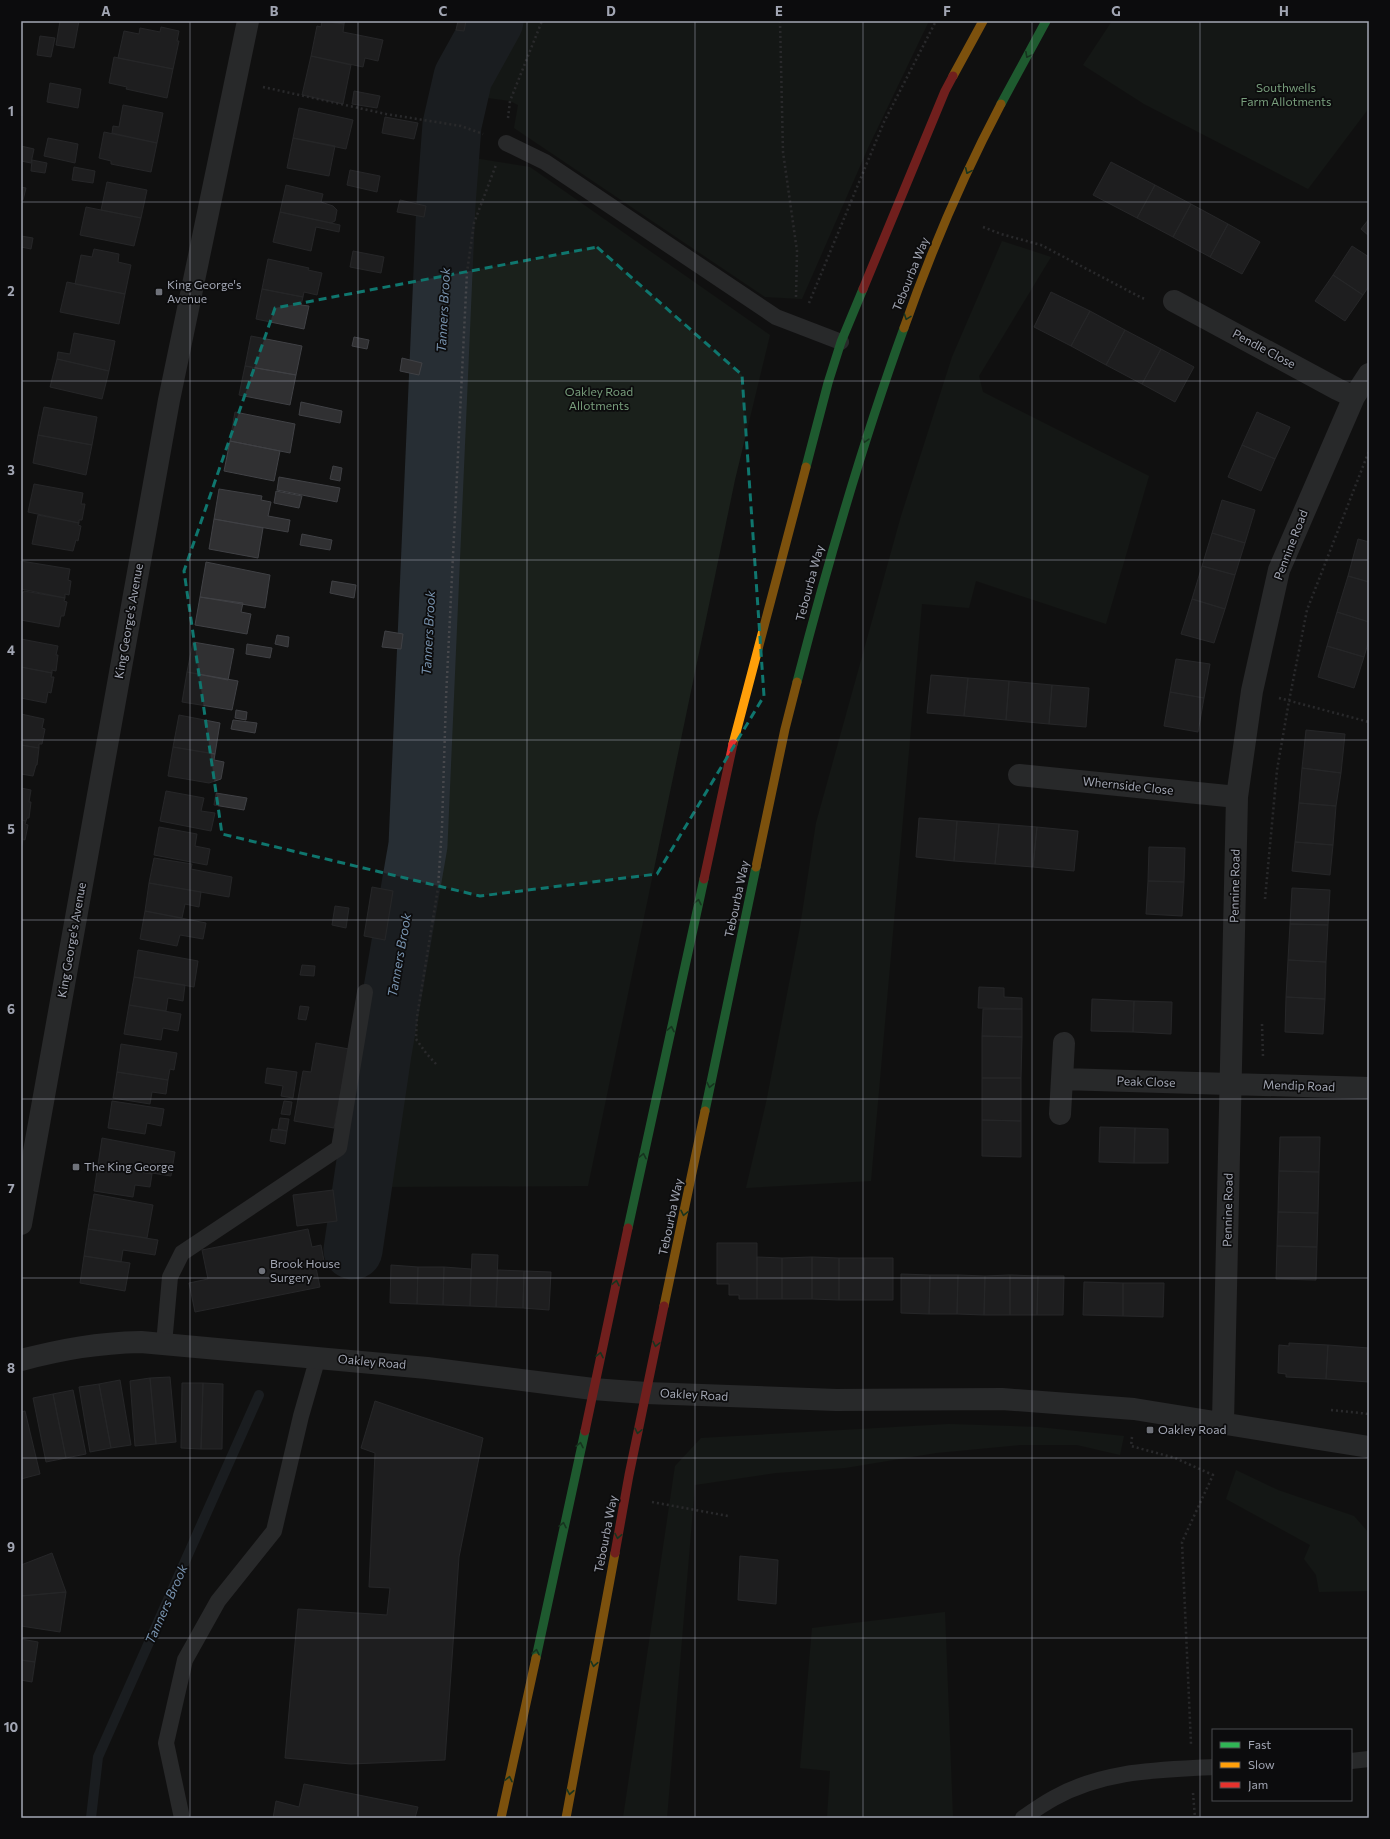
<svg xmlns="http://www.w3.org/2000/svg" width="1390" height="1839" viewBox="0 0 1390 1839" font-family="Commissioner,sans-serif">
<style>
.green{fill:#1a201b}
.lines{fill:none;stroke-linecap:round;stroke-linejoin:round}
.stream{stroke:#272e34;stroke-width:10}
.river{stroke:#272e34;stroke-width:59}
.building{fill:#303032;stroke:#404145}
.path{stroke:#47484c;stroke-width:2.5;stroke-dasharray:2 3;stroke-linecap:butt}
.lane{stroke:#46474a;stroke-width:16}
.street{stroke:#46474a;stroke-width:22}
.fast{stroke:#30b455;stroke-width:9}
.slow{stroke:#ff9f0a;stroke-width:9}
.jam{stroke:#e5322d;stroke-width:9}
.oneway{stroke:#1e6031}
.marked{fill:none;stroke:#0f766e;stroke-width:3;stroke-dasharray:8 5;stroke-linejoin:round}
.grid{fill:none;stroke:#a2a6b3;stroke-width:1;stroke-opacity:0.55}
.poi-dot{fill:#6f727a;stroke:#0c0c0d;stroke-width:1.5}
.labels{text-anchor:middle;stroke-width:3.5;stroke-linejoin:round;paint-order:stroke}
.park-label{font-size:12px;fill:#789e7c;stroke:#0c0c0d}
.street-label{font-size:12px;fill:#a2a6b3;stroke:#0c0c0d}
.poi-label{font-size:12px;fill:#a2a6b3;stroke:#0c0c0d;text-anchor:start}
.water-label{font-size:13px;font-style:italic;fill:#7893af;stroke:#0c0c0d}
.neatline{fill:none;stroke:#a2a6b3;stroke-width:1.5}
.grid-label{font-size:13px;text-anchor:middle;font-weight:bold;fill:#a2a6b3}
</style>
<rect width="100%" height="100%" fill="#111"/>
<path class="green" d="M515 21H929L868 148 802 299 765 297 514 128 518 105 510 101 481 97 485 84Z
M1112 21H1369V108L1308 189 1144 104 1083 65Z
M467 157 530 167 770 335 735 480 588 1186 379 1187 401 1020 429 845 448 387 458 216Z
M1002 241 1051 257 979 376 983 392 1149 476 1106 624 976 581 969 608 922 604 871 1181 746 1188 766 1103 800 927 816 823 901 516 952 357Z
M949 1424 1038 1427 1124 1436 1120 1455 1077 1445H1020L936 1453 845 1468 776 1473 695 1485 667 1818H623L675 1466 701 1438Z
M1236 1470 1278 1490 1354 1516 1369 1533V1591L1319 1592 1316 1575 1304 1559 1310 1545 1226 1499Z
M945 1612 953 1818H827L830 1771 800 1768 812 1628Z"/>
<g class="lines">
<path class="stream" d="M91 1818 98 1757 259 1395"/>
<path class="river" d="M353 1250 382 1053 418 845 446 204 452 125 463 77 494 21"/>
</g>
<path class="building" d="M60 21H79L74 48 56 45Z
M322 21 344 24 343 32 383 40 378 61 365 58 363 67 311 56 317 26 321 27Z
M329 21H345L344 24Z
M458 21H466L464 31 456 30Z
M161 27 179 31 177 41H179L173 69 118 58 124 31 139 34 140 28 160 32Z
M40 36 55 38 51 57 37 55Z
M311 56 351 65 343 104 302 95Z
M114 57 173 69 167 98 126 89 127 87 109 83Z
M50 83 81 89 78 108 47 102Z
M354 91 380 96 377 108 352 104Z
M123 105 163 113 157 143 112 133 113 126 119 127Z
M299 108 353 120 346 149 293 138Z
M385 117 418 123 414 139 382 133Z
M104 132 157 143 151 172 111 164V161L99 158Z
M48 138 78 144 75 163 44 156Z
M293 138 335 146 329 176 287 168Z
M21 146 34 149 31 163 21 161Z
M32 160 47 163 45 173 31 171Z
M1111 162 1155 185 1137 218 1093 195Z
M74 167 95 171 93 183 72 180Z
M350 170 380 176 377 192 347 185Z
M107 182 147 190 141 218 101 210Z
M286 185 323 194 321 202 333 206 337 210 335 221 331 223 280 212Z
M1155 185 1191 204 1173 237 1137 218Z
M21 187 26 188 23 200H21Z
M400 200 426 206 424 217 397 212Z
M1191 204 1228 224 1210 257 1173 237Z
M86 207 141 218 134 246 80 235Z
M280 212 340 225 339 232 316 227 311 251 273 242Z
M1369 219V236L1361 229Z
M1228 224 1260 242 1242 274 1210 257Z
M21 236 33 238 31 249 21 247Z
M1352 246 1369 257V286L1363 295 1333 275Z
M94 249 119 254 118 262 131 265 125 294 75 284 81 255 92 257Z
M353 251 384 257 381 273 350 267Z
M268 259 309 268 308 270 322 273 317 295 304 292 303 297 262 289Z
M1333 275 1363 295 1345 321 1315 301Z
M67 282 125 294 119 324 60 312Z
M262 289 303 297 301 305 309 306 304 329 256 319Z
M1051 292 1090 311 1071 346 1034 327Z
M1090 311 1125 330 1106 365 1071 346Z
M1125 330 1161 349 1142 384 1106 365Z
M74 333 115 341 109 371 57 359 58 352 70 354Z
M251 336 302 346 296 375 245 366Z
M354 337 369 340 367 349 352 346Z
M1161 349 1194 367 1175 402 1142 384Z
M402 358 422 363 419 375 400 371Z
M57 359 109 371 102 399 50 387Z
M245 366 296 375 290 405 239 395Z
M301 402 342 411 340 423 299 415Z
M44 407 97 417 92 445 38 435Z
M235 412 295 424 290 453 230 441Z
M1257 412 1290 427 1275 459 1242 445Z
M38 435 92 445 86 475 33 463Z
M230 441 280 451 274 481 224 471Z
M1242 445 1275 459 1261 491 1228 477Z
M333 466 342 468 340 481 330 479Z
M279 477 340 488 337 502 277 490Z
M34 484 83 493 81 504H85L82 520H79V523L28 512Z
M219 489 262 496 261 500 271 502 268 516 290 520 288 532 214 519Z
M276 491 302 496 299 508 274 503Z
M1222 500 1255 510 1245 543 1212 533Z
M38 515 79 523 78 525 81 526 78 541 76 540 73 551 32 544Z
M214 519 263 528 258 558 209 549Z
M1212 533 1245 543 1235 575 1202 566Z
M302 534 332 540 330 550 300 545Z
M1358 539 1369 542V582L1348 576Z
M21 561 70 569 68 580 71 581 69 595 65 594V598L21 589Z
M206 562 270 575 265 608 200 597Z
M1202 566 1235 575 1225 609 1192 599Z
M1348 576 1369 582V622L1337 612Z
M332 581 356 585 354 598 330 593Z
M24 591 65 598 64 601 67 602 64 616H61L59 627 21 620V592L23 593Z
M200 597 243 603 241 612 251 614 247 634 195 625Z
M1192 599 1225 609 1214 643 1181 634Z
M1337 612 1369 622V640L1364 657 1327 646Z
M385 631 403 634 401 649 382 647Z
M277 635 289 637 288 647 275 644Z
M21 639 58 646 56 655H58L56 671 52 670V673L21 667Z
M193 642 234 649 228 680 187 672Z
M247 644 272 648 270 658 246 654Z
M1327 646 1364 657 1354 688 1318 677Z
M1176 659 1210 664 1204 698 1170 692Z
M21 667 52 673 51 677H54L51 693 48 692 46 703 21 698Z
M187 672 238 681 232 710 182 702Z
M931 675 968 678 964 716 927 713Z
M968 678 1009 681 1006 720 964 716Z
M1009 681 1052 685 1049 724 1006 720Z
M1052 685 1089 688 1086 727 1049 724Z
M1170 692 1204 698 1198 732 1164 726Z
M236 710 247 712 246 720 235 718Z
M21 714 44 719 42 728 45 729 42 744H39V748L21 745Z
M179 715 220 723 215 754 173 747Z
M233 720 257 723 255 733 231 729Z
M1306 730 1345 734 1341 773 1302 768Z
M21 745 39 748 37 765H36L33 776 21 774Z
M173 747 215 754 214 760 224 762 221 779 209 783 168 776Z
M1302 768 1341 773 1336 806 1299 803Z
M21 788 31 790 29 802H31L29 818H27L26 821 21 820Z
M166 791 204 798 201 811 215 813 211 831 160 821Z
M216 793 247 798 244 810 214 805Z
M1299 803 1336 806 1333 845 1295 842Z
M919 818 957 821 954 861 916 857Z
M21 820 26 821 25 824 28 825 25 840 23 839 21 850Z
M957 821 999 824 995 864 954 861Z
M999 824 1037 827 1033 867 995 864Z
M159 827 197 834 195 846 210 849 207 865 154 855Z
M1037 827 1078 831 1074 871 1033 867Z
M1295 842 1333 845 1330 875 1292 871Z
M1149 847 1185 848 1184 882 1148 881Z
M154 858 192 864 191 869 232 877 229 897 149 883Z
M1148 881 1184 882 1182 916 1146 914Z
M149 883 201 892 199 907 185 904 182 918 145 911Z
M372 887 393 891 385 940 364 936Z
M1292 888 1330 890 1328 925 1290 924Z
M335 906 349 908 346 928 332 925Z
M145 911 206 923 203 939 180 935 177 946 140 939Z
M1290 924 1328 925 1326 962 1288 960Z
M138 950 198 961 194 987 134 977Z
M1288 960 1326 962 1325 999 1286 997Z
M302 965 315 966 314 976 300 975Z
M134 977 185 985 183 1001 168 998 166 1011 129 1005Z
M979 987 1004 988V997L1022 998V1009L978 1008Z
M1286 997 1325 999 1323 1034 1285 1032Z
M1092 999 1134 1001 1133 1032 1091 1031Z
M1134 1001 1172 1002 1171 1034 1133 1032Z
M129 1005 181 1014 178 1031 163 1028 161 1040 124 1034Z
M300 1006 309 1007 306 1020 298 1019Z
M983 1009H1022V1037L982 1036Z
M982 1036 1022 1037 1021 1078H982Z
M316 1043 349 1049 334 1128 294 1121 303 1071 311 1072Z
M121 1044 177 1053 174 1070 170 1069 168 1080 117 1072Z
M267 1068 297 1072 293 1098 281 1096 283 1086 265 1083Z
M117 1072 168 1080 166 1094 152 1092 150 1104 113 1098Z
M982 1078H1021V1121L982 1120Z
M112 1101 164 1109 161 1126 147 1123 145 1134 108 1128Z
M284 1101 292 1102 290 1115 281 1114Z
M280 1118 289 1119 287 1131 278 1129Z
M982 1120 1021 1121V1157L982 1156Z
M1100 1127 1135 1128 1134 1163 1099 1162Z
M1135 1128 1168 1129V1163H1134Z
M272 1129 287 1131 285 1144 270 1141Z
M1280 1137H1320L1319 1172 1279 1171Z
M102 1138 175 1152 171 1176 152 1173V1174L98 1165Z
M98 1165 152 1174 150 1187 135 1185 133 1197 94 1191Z
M1279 1171 1319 1172 1318 1213 1278 1212Z
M333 1190 337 1221 297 1226 293 1195Z
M94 1194 153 1205 147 1238 88 1229Z
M1278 1212 1318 1213 1317 1247 1277 1246Z
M88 1229 158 1240 155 1255 123 1250 121 1262 84 1256Z
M308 1229 312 1247 321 1245 324 1261 315 1263 320 1287 195 1312 189 1283 208 1279 202 1250Z
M717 1243H757V1299H739V1295H729V1284H717Z
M1277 1246 1317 1247 1316 1280 1276 1279Z
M472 1254 498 1255 496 1307 470 1306Z
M84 1256 130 1263 125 1291 80 1283Z
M757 1257 782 1258V1299H757Z
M812 1257 839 1258V1300L812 1299Z
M812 1257V1299H782V1258Z
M839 1258H864L863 1300H839Z
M864 1258H893V1300H863Z
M391 1265 418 1267 417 1304 390 1303Z
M418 1267H444L443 1305 417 1304Z
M444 1267 471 1269 470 1306 443 1305Z
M498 1270 524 1271 523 1308 496 1307Z
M524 1271 551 1272 549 1310 523 1308Z
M901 1274 930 1275 929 1314 901 1313Z
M930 1275H958L957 1314H929Z
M958 1275 985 1276 984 1315 957 1314Z
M1010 1275 1038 1276 1037 1315H1010Z
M1010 1275V1315H984L985 1276Z
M1038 1276H1064L1063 1315H1037Z
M1084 1282 1123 1283V1316L1083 1315Z
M1123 1283H1164L1163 1317 1123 1316Z
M1289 1343 1328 1345 1326 1379 1286 1377V1374L1278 1373 1279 1345 1289 1346Z
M1328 1345 1369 1348V1382L1326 1379Z
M170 1377 176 1442 156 1444 150 1378Z
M150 1378 156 1444 135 1446 130 1381Z
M120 1380 131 1445 111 1448 99 1384Z
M182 1383H203L201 1449 181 1448Z
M203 1383 223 1384 222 1449H201Z
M99 1384 111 1448 90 1452 79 1387Z
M73 1390 86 1454 66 1458 53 1394Z
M53 1394 66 1458 46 1462 33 1398Z
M375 1401 483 1438 459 1557 445 1760 351 1764 285 1758 298 1609 387 1615 390 1588 369 1587 375 1453 361 1448Z
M25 1411 40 1474 21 1479V1412Z
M52 1553 66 1592 21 1596V1565Z
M740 1556 778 1560 776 1604 738 1600Z
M66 1592 60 1632 21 1626V1596Z
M21 1639 38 1642 35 1662 21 1660Z
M21 1660 35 1662 32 1682 21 1680Z
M304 1784 418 1807 415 1818H273L276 1801 299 1807Z"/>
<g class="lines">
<path class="path" d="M780 21 783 152 797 251 796 297
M263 87 386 114 461 126 483 134
M508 118 510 101 542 21
M983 227 1001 234 1041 245 1142 298 1146 299
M809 303 884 122 936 21
M1279 698 1369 722
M1265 899 1277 770 1289 701 1307 610 1369 451
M1262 1024 1263 1057
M436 1064 426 1053 416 1039 417 1017 438 888 442 827 446 698 467 272 474 223 496 165
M1331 1410 1369 1414
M1132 1437 1131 1446 1175 1458 1213 1475 1182 1542 1191 1744
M652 1502 728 1516
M1193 1793 1195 1818"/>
<path class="lane" d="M506 143 545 162 776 317 841 342
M164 1344 170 1277 182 1253 339 1148 365 992
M1351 1761 1369 1759
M182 1818 166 1743 185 1660 218 1601 274 1531 301 1416 318 1357
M1023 1818C1033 1811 1043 1804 1054 1798 1104 1770 1158 1770 1213 1767"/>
<path class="street" d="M1174 301 1337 389 1354 397
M1019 775 1237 797
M1062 1079 1369 1088
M1060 1114 1064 1043
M21 1224 169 400 248 21
M21 1360C64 1349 97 1343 141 1342L427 1368 593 1389 646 1393 836 1400 1002 1399 1134 1409 1369 1447
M1223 1422 1237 797 1252 691 1279 570 1354 397 1369 374"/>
<path class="fast" d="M1001 104 1046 21
M806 467 828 383 841 342 863 289
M797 682C828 562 862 444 904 328
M705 1111 756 867
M628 1228 704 879
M536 1658 585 1431"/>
<path class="slow" d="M953 76 983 21
M904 328C931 251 963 176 1001 104
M733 744 806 467
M756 867 785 729 797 682
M664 1306 705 1111
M501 1818 536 1658
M566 1818 615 1553"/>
<path class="jam" d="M863 289 945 91 953 76
M704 879 733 744
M585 1431 628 1228
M615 1553 629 1475 664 1306"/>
</g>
<defs><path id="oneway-chevron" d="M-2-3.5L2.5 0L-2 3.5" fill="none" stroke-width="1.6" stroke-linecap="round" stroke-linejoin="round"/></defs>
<g class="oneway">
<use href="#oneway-chevron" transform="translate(1028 55) rotate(118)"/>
<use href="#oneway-chevron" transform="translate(968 171) rotate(114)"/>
<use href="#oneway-chevron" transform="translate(907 317) rotate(110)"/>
<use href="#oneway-chevron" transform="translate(865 440) rotate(107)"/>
<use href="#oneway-chevron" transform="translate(698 902) rotate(-78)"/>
<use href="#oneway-chevron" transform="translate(671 1029) rotate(-78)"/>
<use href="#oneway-chevron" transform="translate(710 1085) rotate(102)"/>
<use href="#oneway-chevron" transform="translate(643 1156) rotate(-78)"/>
<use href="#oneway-chevron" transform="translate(684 1213) rotate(102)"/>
<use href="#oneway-chevron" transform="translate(616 1283) rotate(-78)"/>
<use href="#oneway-chevron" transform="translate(656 1344) rotate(102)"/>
<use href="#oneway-chevron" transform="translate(600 1355) rotate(-78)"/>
<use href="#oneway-chevron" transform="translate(638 1431) rotate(102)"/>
<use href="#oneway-chevron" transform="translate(580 1445) rotate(-78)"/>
<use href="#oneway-chevron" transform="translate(563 1525) rotate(-78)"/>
<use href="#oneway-chevron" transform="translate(618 1536) rotate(101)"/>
<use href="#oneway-chevron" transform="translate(536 1652) rotate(-78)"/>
<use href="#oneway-chevron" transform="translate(594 1664) rotate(101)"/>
<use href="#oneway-chevron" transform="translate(509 1779) rotate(-78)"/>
<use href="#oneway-chevron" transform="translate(570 1792) rotate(101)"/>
</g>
<path d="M0 0H1390V1839H0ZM597 247 742 375 764 696 657 874 480 896 222 834 184 571 275 308Z" fill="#111" fill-opacity=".55" fill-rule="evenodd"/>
<path class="marked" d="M597 247 742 375 764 696 657 874 480 896 222 834 184 571 275 308Z"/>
<path class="grid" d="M190 21V1818M358 21V1818M527 21V1818M695 21V1818M863 21V1818M1032 21V1818M1200 21V1818M21 202H1369M21 381H1369M21 560H1369M21 740H1369M21 920H1369M21 1099H1369M21 1278H1369M21 1458H1369M21 1638H1369"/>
<g class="poi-dot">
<rect x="155" y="288" width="8" height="8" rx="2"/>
<rect x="72" y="1163" width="8" height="8" rx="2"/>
<circle cx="262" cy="1271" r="4"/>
<rect x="1146" y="1426" width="8" height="8" rx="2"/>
</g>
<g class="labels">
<g class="park-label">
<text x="1286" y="92">Southwells<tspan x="1286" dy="14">Farm Allotments</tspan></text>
<text x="599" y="396">Oakley Road<tspan x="599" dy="14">Allotments</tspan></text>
</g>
<g class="street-label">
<text transform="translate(911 274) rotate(-68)" y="4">Tebourba Way</text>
<text transform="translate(1264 349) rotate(28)" y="4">Pendle Close</text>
<text transform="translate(1291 545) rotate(-69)" y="4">Pennine Road</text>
<text transform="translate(810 583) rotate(-75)" y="4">Tebourba Way</text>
<text transform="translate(129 621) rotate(-80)" y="4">King George's Avenue</text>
<text transform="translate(1128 786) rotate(6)" y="4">Whernside Close</text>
<text transform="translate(1235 886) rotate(-89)" y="4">Pennine Road</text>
<text transform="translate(737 899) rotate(-78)" y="4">Tebourba Way</text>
<text transform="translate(72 940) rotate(-80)" y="4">King George's Avenue</text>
<text transform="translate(1146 1082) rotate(2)" y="4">Peak Close</text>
<text transform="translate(1299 1086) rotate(2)" y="4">Mendip Road</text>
<text transform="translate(1228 1210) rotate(-89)" y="4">Pennine Road</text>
<text transform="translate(671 1217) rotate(-78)" y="4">Tebourba Way</text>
<text transform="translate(372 1362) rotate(5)" y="4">Oakley Road</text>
<text transform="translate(694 1395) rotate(3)" y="4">Oakley Road</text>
<text transform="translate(606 1534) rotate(-79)" y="4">Tebourba Way</text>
</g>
<g class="poi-label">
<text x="167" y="289">King George's<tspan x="167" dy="14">Avenue</tspan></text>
<text x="84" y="1171">The King George</text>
<text x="270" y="1268">Brook House<tspan x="270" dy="14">Surgery</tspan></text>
<text x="1158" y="1434">Oakley Road</text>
</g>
<g class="water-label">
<text transform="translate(443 310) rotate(-87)" y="5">Tanners Brook</text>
<text transform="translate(428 633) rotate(-87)" y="5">Tanners Brook</text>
<text transform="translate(399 955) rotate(-80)" y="5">Tanners Brook</text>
<text transform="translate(166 1604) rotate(-66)" y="5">Tanners Brook</text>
</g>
</g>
<rect width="1390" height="1839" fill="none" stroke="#0c0c0d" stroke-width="44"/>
<rect x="1212" y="1729" width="140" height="72" fill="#0c0c0d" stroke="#484a4f"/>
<rect x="1220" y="1742" width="20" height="6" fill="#30b455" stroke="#484a4f"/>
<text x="1248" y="1749" font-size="12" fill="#a2a6b3">Fast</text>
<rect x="1220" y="1762" width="20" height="6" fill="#ff9f0a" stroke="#484a4f"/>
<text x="1248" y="1769" font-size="12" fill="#a2a6b3">Slow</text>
<rect x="1220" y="1782" width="20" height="6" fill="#e5322d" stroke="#484a4f"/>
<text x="1248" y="1789" font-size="12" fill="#a2a6b3">Jam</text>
<rect x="22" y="22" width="1346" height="1795" class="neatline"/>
<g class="grid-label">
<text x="106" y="16">A</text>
<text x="274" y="16">B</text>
<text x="443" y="16">C</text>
<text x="611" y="16">D</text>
<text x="779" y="16">E</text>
<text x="947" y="16">F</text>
<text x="1116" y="16">G</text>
<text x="1284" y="16">H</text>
<text x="11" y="116">1</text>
<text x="11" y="296">2</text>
<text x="11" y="475">3</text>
<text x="11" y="655">4</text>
<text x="11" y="834">5</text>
<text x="11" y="1014">6</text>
<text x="11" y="1193">7</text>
<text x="11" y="1373">8</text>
<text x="11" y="1552">9</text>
<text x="11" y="1732">10</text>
</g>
</svg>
